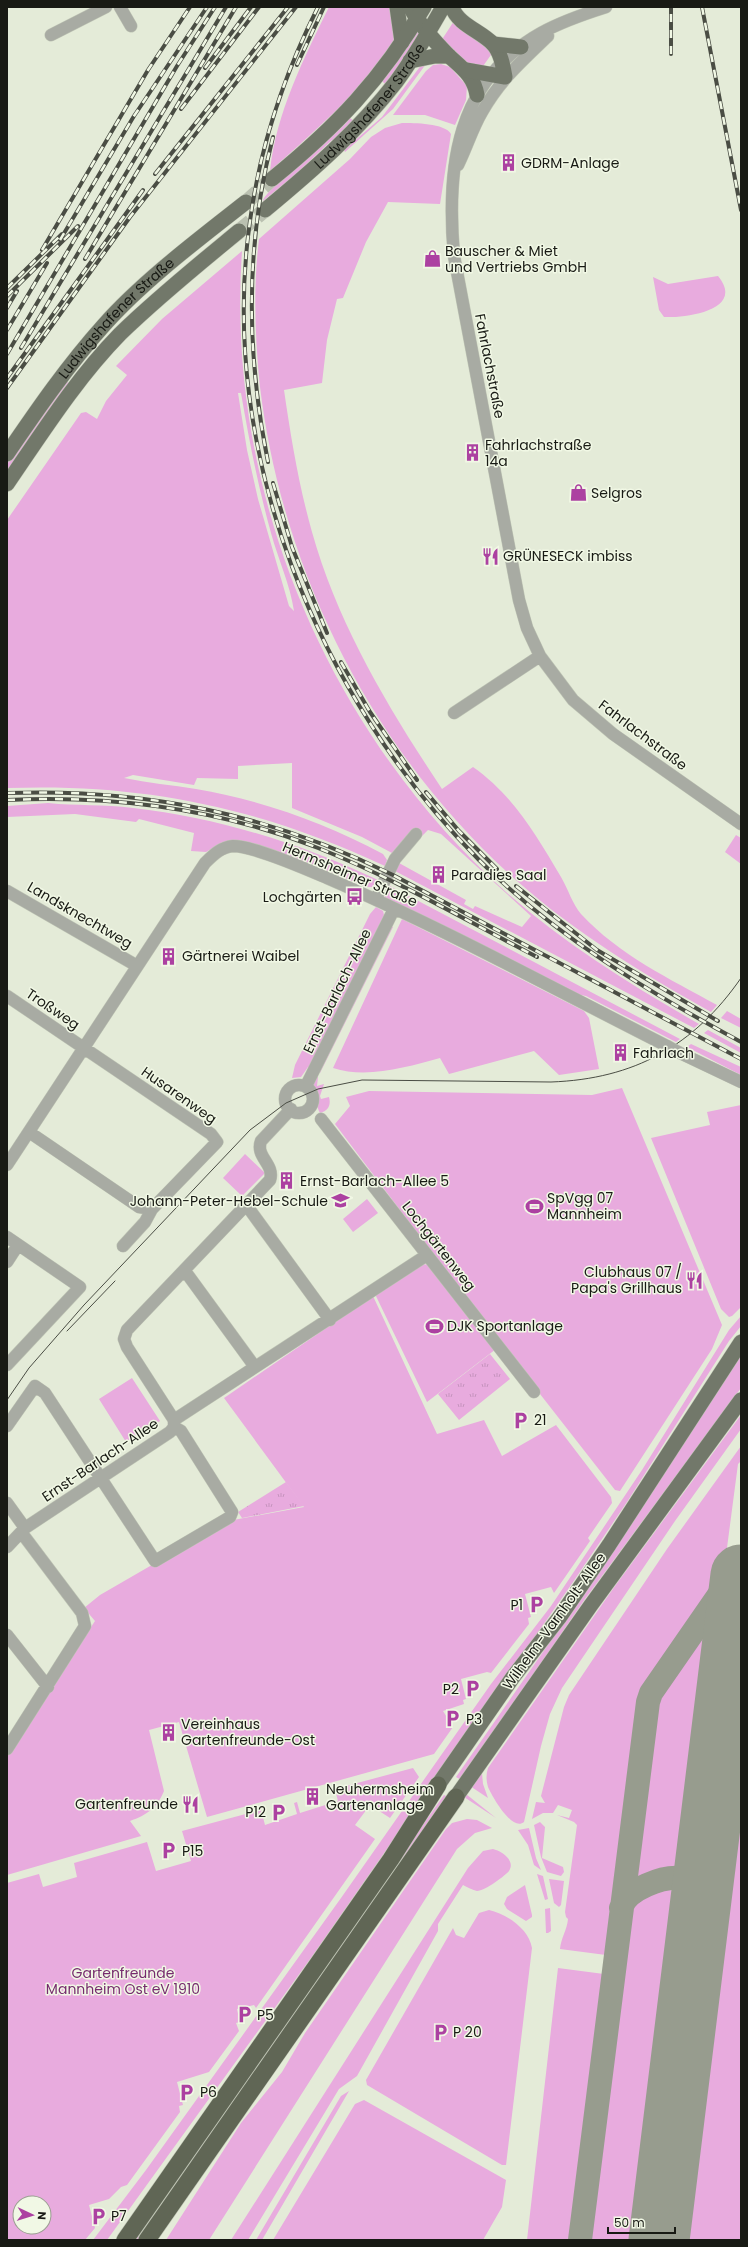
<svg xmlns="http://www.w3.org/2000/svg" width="748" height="2247" viewBox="0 0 748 2247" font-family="Poppins,sans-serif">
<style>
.green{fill:#e8abde;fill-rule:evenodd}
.park{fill:url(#park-tufts)}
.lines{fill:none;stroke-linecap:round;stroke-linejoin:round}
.taxiway{stroke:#979c8e;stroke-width:24}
.runway{stroke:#979c8e;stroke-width:61}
.major-tunnel{stroke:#bbc1b1;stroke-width:15;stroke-dasharray:15 8;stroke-linecap:butt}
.minor-casing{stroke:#bfc5b5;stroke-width:13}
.major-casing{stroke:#bfc5b5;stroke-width:16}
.highway-casing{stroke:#bfc5b5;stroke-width:18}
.minor{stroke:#a8aba3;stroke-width:12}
.major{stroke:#72786a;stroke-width:15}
.highway{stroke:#606655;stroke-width:17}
.tram{stroke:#4a4d44;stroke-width:1}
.rail-casing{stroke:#4a4d44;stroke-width:4}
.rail{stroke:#f1f8e5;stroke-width:2.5;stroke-dasharray:8;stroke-linecap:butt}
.minor-bridge-casing{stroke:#bfc5b5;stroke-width:13;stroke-linecap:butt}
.minor-bridge{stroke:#a8aba3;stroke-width:12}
.labels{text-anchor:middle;stroke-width:3;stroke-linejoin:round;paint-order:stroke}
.street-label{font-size:14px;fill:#181a14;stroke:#f1f8e5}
.poi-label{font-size:14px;fill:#181a14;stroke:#f1f8e5;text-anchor:start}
.park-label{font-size:14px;fill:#762b6e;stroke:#f1f8e5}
</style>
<defs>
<pattern id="park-tufts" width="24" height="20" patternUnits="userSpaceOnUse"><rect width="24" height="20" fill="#e8abde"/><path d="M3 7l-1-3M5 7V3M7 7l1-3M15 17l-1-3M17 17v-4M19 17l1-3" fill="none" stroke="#c693be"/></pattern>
</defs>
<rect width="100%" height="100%" fill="#e4ebd8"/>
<path class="green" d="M329 7H391C392 16 396 28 395 38 392 64 293 151 270 171 276 113 304 58 329 7Z
M454 21 493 52 481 69C465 65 453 52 441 41Z
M417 31 421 32 386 85 382 81Z
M422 64H426L393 109 345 152 344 150 382 117Z
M441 64 450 67 467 86 466 100 455 125 425 115H393L426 71 433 65Z
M350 118 354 121 334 141 332 140 295 175 263 201C265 189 338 135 350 118Z
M402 123C414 123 445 123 451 134L440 204 388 202 366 242 343 298 337 299 327 340 322 383 284 390C291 438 299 486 312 532 338 625 389 709 442 789L473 767C514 796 536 835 561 877 568 889 573 905 581 914 619 955 670 979 717 1005L711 1012C643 974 576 933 517 881 375 755 283 576 260 387 255 338 253 288 259 239L350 159 371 137 385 128Z
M242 251C225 490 327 732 506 892 565 944 631 985 699 1024L694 1028 395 871 399 863 466 900 464 904 473 909 475 906 522 927 531 916 441 834 428 830 421 837 413 830 392 853 362 837 292 808V763L238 766V779L197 778 194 785 133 775 124 778C148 783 172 785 196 789 261 800 325 823 383 854L387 860 385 866C260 808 145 783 7 788V520L81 413 86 412 97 419 106 401 127 375 116 366 162 319ZM238 393H241C249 440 258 486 271 533 278 559 290 584 294 611L289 606 258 499 247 450Z
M718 276C746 310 686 318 664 317L659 310 653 277 668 284Z
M65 380 70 384 7 475V464Z
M48 803C76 806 104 804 133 808 219 818 300 843 378 880L373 887H366L312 864 277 852 223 842 206 852 191 851 194 833 139 819 136 822 75 814 7 817V806Z
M736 835 741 838V864L725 852Z
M388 885 680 1039 676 1042 586 996 576 994 386 898 384 895Z
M376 907 383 911 384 915 311 1069 308 1067 301 1077 292 1078 295 1065 370 914Z
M402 919 584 1011 589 1018 599 1069 559 1075 534 1051 449 1074 440 1058C407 1067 367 1079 333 1068Z
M390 926 393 927 320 1073 317 1072Z
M727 1011 741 1019V1028L721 1018Z
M708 1030 741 1048V1053L704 1033Z
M691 1044 741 1067V1075L687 1047Z
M315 1076 318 1077 317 1086 324 1084 320 1096 321 1099 329 1097C331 1104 329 1111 320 1113 316 1106 312 1084 315 1076Z
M622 1088 722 1325 712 1349 620 1491 615 1490 515 1362 335 1124 350 1106 346 1097 369 1091 592 1095Z
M741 1105V1307L732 1316 729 1317 721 1309 651 1138 710 1125 707 1112Z
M245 1154 265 1173 242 1196 223 1178Z
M367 1199 378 1213 353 1232 343 1219Z
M422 1264 430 1265 496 1349 427 1402 375 1294Z
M373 1296 437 1434 484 1420 502 1456 556 1425 611 1497 612 1503 588 1538 590 1541 554 1593 551 1587 525 1594 531 1617 528 1618 529 1624 491 1673 487 1672 461 1679 466 1699 463 1700 464 1704 443 1711 453 1727 434 1754 207 1817 179 1722 149 1730 164 1791C157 1808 147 1815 130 1821L141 1836 7 1875V1754L95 1621 84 1608 100 1595 228 1521 304 1507 224 1398Z
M741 1316V1326L729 1341 627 1502 571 1585 313 1955 107 2240H93L146 2170 341 1898 491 1684 551 1606 642 1470 729 1330Z
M741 1353V1388L585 1599 461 1780 456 1777 605 1563Z
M132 1378 160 1421 126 1442 99 1399Z
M741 1415V1429L675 1521 562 1688 550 1714 541 1746 524 1822C512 1832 492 1796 488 1787 486 1780 486 1774 488 1768L615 1586Z
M741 1446V1461L738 1464 725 1563 714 1589 640 1699 610 1952 606 1955 560 1949C561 1938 567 1930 568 1919L566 1917 565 1912 577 1825 574 1822 557 1815 569 1818 572 1810 558 1805 553 1813H543L532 1819 536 1802 545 1803 541 1796 564 1707 569 1695 667 1549Z
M707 1633 714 1639V1646L689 1860 641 1881H636L633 1873 654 1703 697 1639Z
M741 1711V2240H676Z
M413 1768 419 1777 390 1818 370 1805 355 1825 375 1839 256 2008 254 2005 237 2009 240 2022 236 2023 239 2031 209 2072 177 2082 183 2105 179 2106 180 2112 127 2185 121 2187 109 2199 89 2205 95 2228 85 2240H7V1883L39 1874 43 1887 77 1877 74 1863 147 1842 156 1871 191 1861 182 1831 261 1810 265 1825 297 1814 294 1803 297 1802 300 1813 338 1801 335 1789ZM20 2203H44V2227H20Z
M482 1773 483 1784 488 1798 470 1786Z
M466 1794 496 1818 464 1797Z
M444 1795 448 1797 399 1867 395 1864Z
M467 1819 477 1820 492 1828 475 1833 457 1849 209 2240H166L241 2123 282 2072 305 2033 446 1829 452 1823Z
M540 1822 545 1827 542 1858 563 1867 564 1872 561 1876 547 1872 541 1857 534 1825Z
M529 1828 536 1858 541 1870 534 1865 528 1845 518 1830Z
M493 1849C501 1851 516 1860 509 1871 506 1875 485 1891 477 1891 473 1890 467 1887 463 1885L438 1924V1931L357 2076 339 2089 248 2240H231L468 1868 483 1851Z
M537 1874 543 1876 548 1899 545 1900Z
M549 1879 564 1881 561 1905 559 1907 554 1903Z
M525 1885 532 1915V1917L526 1921 507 1909 504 1904 507 1897Z
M668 1888 679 1896 683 1907 642 2240H588L628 1909C633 1895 655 1888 668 1888Z
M550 1908 551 1931 548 1933H546L545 1909Z
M489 1910C507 1914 529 1929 532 1948L506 2165H502L367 2085 366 2080 453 1928 456 1935 464 1938 479 1913Z
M558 1968 604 1974 606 1979 574 2240H527Z
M286 2024 288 2026 139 2240H133Z
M349 2091 262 2240H256L341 2096Z
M364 2100 506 2180 502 2207 483 2240H273L355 2104Z"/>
<path class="park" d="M490 1354 510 1379 459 1420 438 1394Z
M286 1482 304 1506 242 1518 238 1512Z"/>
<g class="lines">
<path class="taxiway" d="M702 1620 712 1615 725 1618 732 1628 733 1642
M621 1908C627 1889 663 1876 681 1878 701 1886 699 1905 698 1922
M580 2240 648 1702 651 1693 741 1563"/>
<path class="runway" d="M659 2240 741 1575"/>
<path class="major-tunnel" d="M246 202 272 179
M239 231 265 210"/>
<defs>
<path id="minor" d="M120 7 131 26
M606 7C587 13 559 23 541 33 456 81 446 167 454 256L519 600 527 628 540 656 573 700 613 734 741 824
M51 35 106 7
M458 165C467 147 472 129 482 112 500 80 522 61 548 36
M454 713 540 656
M7 891 132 963 136 967
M376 899 395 859 416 834
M7 996 211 1134 217 1142 152 1209 145 1222 123 1246
M680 1053 741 1082
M285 1099a14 14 0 1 1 28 0a14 14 0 1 1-28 0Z
M306 1086 394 909
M321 1119 534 1392
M29 1132 139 1207 152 1209
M7 1165 205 863C213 855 221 847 233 846 254 846 306 869 327 878 443 928 554 989 667 1046
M247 1206 330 1320
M7 1237 80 1287 7 1365
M7 1262 18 1245
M185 1271 255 1367
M174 1420 427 1255
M7 1426 35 1386 45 1393 155 1561 230 1517 232 1512 181 1431 174 1427
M7 1503 25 1528
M7 1547 25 1528 170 1432 174 1427V1420L127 1347 124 1339 127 1330 270 1180C275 1164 255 1157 261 1141L291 1109
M7 1635 48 1687
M7 1749 85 1626 82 1613 21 1532"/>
<g id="major">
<path d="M397 7 402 42"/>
<path d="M410 7C420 25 435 42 449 56 462 68 474 76 477 95"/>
<path d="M452 7C458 25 481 31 493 44 501 53 503 66 505 77L466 70"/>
<path d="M493 44 521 47"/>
<path d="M410 61 435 56H449"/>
<path d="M272 179C336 127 382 79 424 7"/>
<path id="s1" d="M265 210C312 171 358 131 396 82 414 58 428 33 443 7"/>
<path id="s2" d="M7 454C37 410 68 365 104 325 143 281 199 239 246 202"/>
<path d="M7 484C42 433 76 379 120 334 158 297 199 264 239 231"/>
<path d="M438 1785 513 1677 559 1618 609 1545 741 1342"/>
<path d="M456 1797 591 1605 741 1400"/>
</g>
<path id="highway" d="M125 2240 391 1859 438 1785
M147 2240 456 1797"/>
</defs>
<use href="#minor" class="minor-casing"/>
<use href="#major" class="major-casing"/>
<use href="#highway" class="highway-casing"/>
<use href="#minor" class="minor"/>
<use href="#major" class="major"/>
<use href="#highway" class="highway"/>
<path class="tram" d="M67 1331 115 1281
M7 1400 29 1368 84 1305 250 1130 286 1103 318 1089 362 1080 551 1082C634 1079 694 1046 741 978"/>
<defs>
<path id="rail" d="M318 7C284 75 260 146 250 221 217 451 318 698 479 860 555 936 647 991 741 1042
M702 7 741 210
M671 54V7
M297 65 324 7
M205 68 251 7
M181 109 259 7
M155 174 288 7
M60 240 134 116 207 7
M42 250 148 70 190 7
M85 259 236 7
M7 288 62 234
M7 296 78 226
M7 308 17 291
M7 330 47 263
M21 348 226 7
M7 354 177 66 215 7
M7 378 143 190
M7 388 130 217 296 7
M268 462C246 353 245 245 273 137
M273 483 292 547 327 633
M341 662 370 712 417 780
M426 792 459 831 497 869
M7 793C145 788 269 814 393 875L741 1059
M7 800C113 795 219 809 318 848 394 878 465 920 537 957
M516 886 597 950 718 1021"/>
</defs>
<use href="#rail" class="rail-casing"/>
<use href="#rail" class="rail"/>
<defs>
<path id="minor-bridge" d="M667 1046 680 1053"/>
</defs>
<use href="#minor-bridge" class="minor-bridge-casing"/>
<use href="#minor-bridge" class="minor-bridge"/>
</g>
<defs>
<symbol id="building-bare" viewBox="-9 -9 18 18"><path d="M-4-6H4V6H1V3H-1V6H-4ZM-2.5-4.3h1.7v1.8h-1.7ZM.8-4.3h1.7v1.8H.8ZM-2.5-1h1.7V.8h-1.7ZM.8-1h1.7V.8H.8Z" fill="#ac41a1" stroke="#f1f8e5" stroke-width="2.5" paint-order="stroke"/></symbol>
<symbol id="shop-bare" viewBox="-9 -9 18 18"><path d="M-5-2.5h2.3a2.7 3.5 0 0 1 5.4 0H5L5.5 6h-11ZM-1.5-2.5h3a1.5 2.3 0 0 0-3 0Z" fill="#ac41a1" stroke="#f1f8e5" stroke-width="2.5" paint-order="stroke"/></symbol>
<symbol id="restaurant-bare" viewBox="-9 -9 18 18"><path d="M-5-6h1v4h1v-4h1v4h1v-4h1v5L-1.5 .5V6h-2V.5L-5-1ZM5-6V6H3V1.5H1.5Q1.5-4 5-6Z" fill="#ac41a1" stroke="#f1f8e5" stroke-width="2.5" paint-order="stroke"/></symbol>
<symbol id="bus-bare" viewBox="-9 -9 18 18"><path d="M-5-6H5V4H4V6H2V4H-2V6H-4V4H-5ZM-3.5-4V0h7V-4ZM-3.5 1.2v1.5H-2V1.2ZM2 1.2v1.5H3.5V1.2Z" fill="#ac41a1" stroke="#f1f8e5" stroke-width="2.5" paint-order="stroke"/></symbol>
<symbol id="school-bare" viewBox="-9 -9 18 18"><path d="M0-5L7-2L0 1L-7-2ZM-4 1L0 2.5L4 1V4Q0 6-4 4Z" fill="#ac41a1" stroke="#f1f8e5" stroke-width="2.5" paint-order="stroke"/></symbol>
<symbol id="stadium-bare" viewBox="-9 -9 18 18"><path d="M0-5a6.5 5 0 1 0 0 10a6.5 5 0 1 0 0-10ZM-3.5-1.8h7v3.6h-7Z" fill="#ac41a1" stroke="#f1f8e5" stroke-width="2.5" paint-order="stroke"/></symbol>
<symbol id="parking-bare" viewBox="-9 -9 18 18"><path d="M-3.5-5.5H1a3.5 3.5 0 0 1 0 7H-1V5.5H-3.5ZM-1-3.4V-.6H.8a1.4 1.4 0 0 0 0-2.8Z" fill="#ac41a1" stroke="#f1f8e5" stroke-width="2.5" paint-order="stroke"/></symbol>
</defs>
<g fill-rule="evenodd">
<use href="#building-bare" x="496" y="150" width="25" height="25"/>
<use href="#shop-bare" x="420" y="246" width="25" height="25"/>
<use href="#building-bare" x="460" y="440" width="25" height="25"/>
<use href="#shop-bare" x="566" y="480" width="25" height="25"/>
<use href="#restaurant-bare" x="478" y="544" width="25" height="25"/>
<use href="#building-bare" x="426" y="862" width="25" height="25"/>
<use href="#bus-bare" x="342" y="884" width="25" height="25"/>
<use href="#building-bare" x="156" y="944" width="25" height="25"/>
<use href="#building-bare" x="608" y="1040" width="25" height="25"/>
<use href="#building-bare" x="274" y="1168" width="25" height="25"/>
<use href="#school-bare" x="328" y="1188" width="25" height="25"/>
<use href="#stadium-bare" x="522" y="1194" width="25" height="25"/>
<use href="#restaurant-bare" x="682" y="1268" width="25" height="25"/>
<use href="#stadium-bare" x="422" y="1314" width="25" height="25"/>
<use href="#parking-bare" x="508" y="1408" width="25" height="25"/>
<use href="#parking-bare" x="524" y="1592" width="25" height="25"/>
<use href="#parking-bare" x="460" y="1676" width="25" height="25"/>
<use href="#parking-bare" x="440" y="1706" width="25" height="25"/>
<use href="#building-bare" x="156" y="1720" width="25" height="25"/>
<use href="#building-bare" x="300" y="1784" width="25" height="25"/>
<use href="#restaurant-bare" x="178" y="1792" width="25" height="25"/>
<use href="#parking-bare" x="266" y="1800" width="25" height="25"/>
<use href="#parking-bare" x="156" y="1838" width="25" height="25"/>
<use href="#parking-bare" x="232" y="2002" width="25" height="25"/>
<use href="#parking-bare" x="428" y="2020" width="25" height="25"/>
<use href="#parking-bare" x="174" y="2080" width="25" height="25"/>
<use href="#parking-bare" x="86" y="2204" width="25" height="25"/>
</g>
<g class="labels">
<g class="street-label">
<text dy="5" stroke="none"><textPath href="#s1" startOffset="148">Ludwigshafener Straße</textPath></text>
<text dy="5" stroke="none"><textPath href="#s2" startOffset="175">Ludwigshafener Straße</textPath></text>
<text transform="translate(490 366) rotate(79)" y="5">Fahrlachstraße</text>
<text transform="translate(643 735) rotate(37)" y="5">Fahrlachstraße</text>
<text transform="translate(350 874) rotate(23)" y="5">Hermsheimer Straße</text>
<text transform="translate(80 915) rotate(30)" y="5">Landsknechtweg</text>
<text transform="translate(337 991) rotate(-64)" y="5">Ernst-Barlach-Allee</text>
<text transform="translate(53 1009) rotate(34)" y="5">Troßweg</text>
<text transform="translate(179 1095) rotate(35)" y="5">Husarenweg</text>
<text transform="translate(439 1246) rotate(52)" y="5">Lochgärtenweg</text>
<text transform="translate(100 1460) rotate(-34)" y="5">Ernst-Barlach-Allee</text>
<text transform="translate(554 1621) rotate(-54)" y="5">Wilhelm-Varnholt-Allee</text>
</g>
<g class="poi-label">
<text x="521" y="168">GDRM-Anlage</text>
<text x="445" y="256">Bauscher &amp; Miet<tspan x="445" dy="16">und Vertriebs GmbH</tspan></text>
<text x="485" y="450">Fahrlachstraße<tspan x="485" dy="16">14a</tspan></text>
<text x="591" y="498">Selgros</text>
<text x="503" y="561">GRÜNESECK imbiss</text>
<text x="451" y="880">Paradies Saal</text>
<text x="342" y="902" text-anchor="end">Lochgärten</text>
<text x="182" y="961">Gärtnerei Waibel</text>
<text x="633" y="1058">Fahrlach</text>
<text x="300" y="1186">Ernst-Barlach-Allee 5</text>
<text x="547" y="1203">SpVgg 07<tspan x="547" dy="16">Mannheim</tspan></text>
<text x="328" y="1206" text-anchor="end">Johann-Peter-Hebel-Schule</text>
<text x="682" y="1277" text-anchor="end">Clubhaus 07 /<tspan x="682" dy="16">Papa's Grillhaus</tspan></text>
<text x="447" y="1331">DJK Sportanlage</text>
<text x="534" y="1425">21</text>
<text x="523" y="1610" text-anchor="end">P1</text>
<text x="459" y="1694" text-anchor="end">P2</text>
<text x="466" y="1724">P3</text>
<text x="181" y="1729">Vereinhaus<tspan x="181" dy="16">Gartenfreunde-Ost</tspan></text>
<text x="326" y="1794">Neuhermsheim<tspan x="326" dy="16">Gartenanlage</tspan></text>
<text x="178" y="1809" text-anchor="end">Gartenfreunde</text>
<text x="266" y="1817" text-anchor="end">P12</text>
<text x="182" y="1856">P15</text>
<text x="257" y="2020">P5</text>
<text x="453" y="2037">P 20</text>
<text x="200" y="2097">P6</text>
<text x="111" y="2221">P7</text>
</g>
<g class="park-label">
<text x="123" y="1978">Gartenfreunde<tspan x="123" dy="16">Mannheim Ost eV 1910</tspan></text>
</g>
</g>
<rect width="748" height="2247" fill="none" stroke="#181a14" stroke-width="16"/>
<g transform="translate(32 2215) rotate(94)"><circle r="19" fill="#f1f8e5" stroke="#9a9f91"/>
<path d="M0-3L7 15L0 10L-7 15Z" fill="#ac41a1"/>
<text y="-6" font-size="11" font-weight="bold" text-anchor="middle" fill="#181a14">N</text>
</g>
<path d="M608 2227v6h67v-6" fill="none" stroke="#181a14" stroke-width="2"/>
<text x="614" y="2227" font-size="12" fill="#181a14" stroke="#f1f8e5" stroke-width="3" paint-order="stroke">50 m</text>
</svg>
